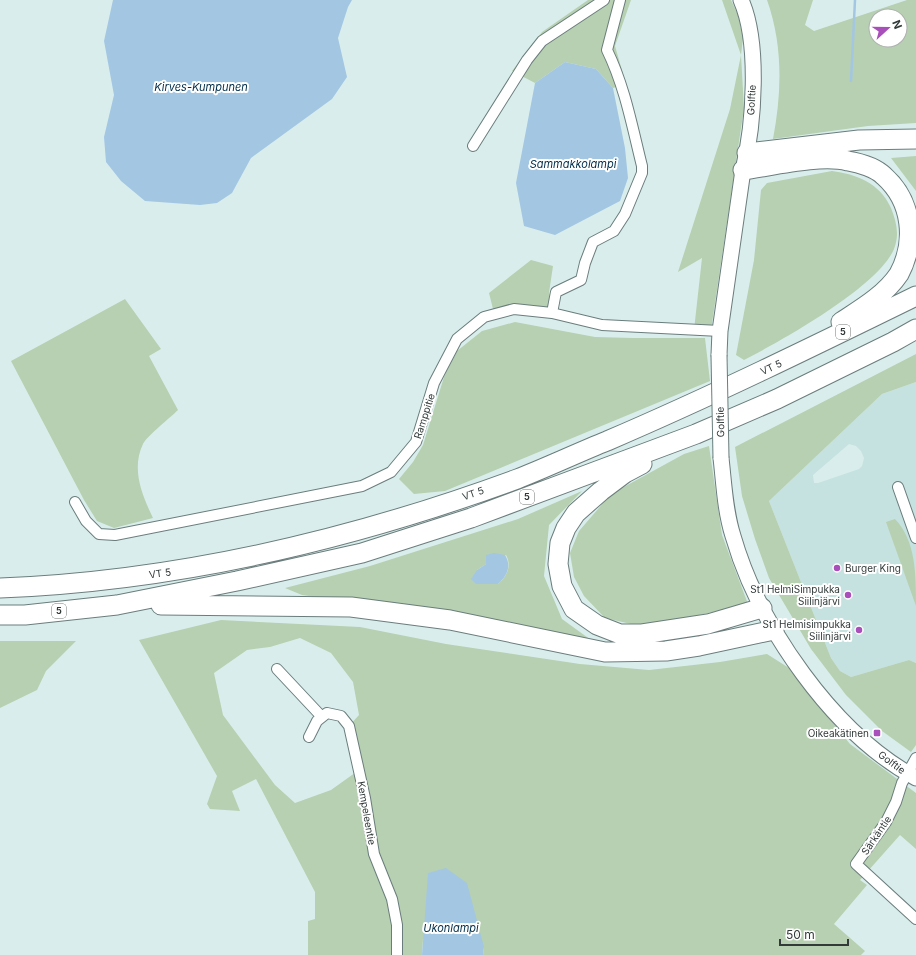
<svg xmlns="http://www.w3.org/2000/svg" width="916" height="955" viewBox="0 0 916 955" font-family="Inter,sans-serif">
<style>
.built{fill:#c5e2e0;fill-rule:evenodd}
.green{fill:#b7d0b1;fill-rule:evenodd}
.water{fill:#a3c6e3}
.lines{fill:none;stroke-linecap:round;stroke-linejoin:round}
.stream{stroke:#a3c6e3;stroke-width:2.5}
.street-casing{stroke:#6a7d7c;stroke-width:12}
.secondary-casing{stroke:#6a7d7c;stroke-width:17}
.highway-casing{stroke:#6a7d7c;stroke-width:21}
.street{stroke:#fff;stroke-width:10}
.secondary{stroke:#fff;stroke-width:15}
.highway{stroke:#fff;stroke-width:19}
.secondary-bridge-casing{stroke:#6a7d7c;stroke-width:17;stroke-linecap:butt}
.secondary-bridge{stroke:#fff;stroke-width:15}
.poi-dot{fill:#a94fbb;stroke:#fff;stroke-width:1.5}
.labels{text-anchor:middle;stroke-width:4;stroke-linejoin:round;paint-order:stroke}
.shield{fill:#fff;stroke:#707575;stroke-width:1}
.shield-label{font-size:9px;font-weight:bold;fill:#323a3a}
.street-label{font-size:10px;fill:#323a3a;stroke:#fff}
.poi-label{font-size:10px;fill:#323a3a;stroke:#fff;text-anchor:end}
.water-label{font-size:11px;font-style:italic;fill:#012e4a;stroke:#fff}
</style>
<rect width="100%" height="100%" fill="#d9eeec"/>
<path class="built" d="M916 382V663L909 660 851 677 840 671 831 658 769 501 882 394ZM849 444 856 446 861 451 864 458 862 466 859 469 818 483H814L813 475Z"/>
<path class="green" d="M588 0H631L615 46 626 84 613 88 596 69 565 62 535 83 512 71 542 32Z
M722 0H731L738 15 743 38 741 55 744 108 711 330H694L702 258 678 272 730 109 741 55Z
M767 0H813L805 25 814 31 907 0H916V123L868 126 773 139C782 92 783 45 767 0ZM876 16H900V40H876Z
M916 156V191L891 158Z
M832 171C856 174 880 183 891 208 896 221 900 234 894 249 878 287 781 341 744 360L736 355 754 260 761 190 767 183Z
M531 260 553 266 549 293 552 313H494L489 293Z
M125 299 161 349 149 356 178 410C170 418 147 436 143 444 131 469 142 495 153 518L114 528 97 521 84 500 11 361Z
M515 322 595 337 634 338H705L710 381 445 491 414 494 399 479 413 462 423 445 444 377 457 351 482 331Z
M916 354V382L882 394 769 501 831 658 840 671 851 677 909 660 916 663V745L911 752 882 731 846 695 811 649 769 578 755 539 742 496 735 447Z
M709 446 722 535 748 604 651 626 631 624 605 618 584 596 574 577 570 553 579 531 611 494 684 454Z
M582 491 549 525 544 576 562 619 591 640 557 632 302 595 285 588 370 566 518 519ZM506 555C512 566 507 576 498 584H476L477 570 486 564Z
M895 519C916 541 916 574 916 606L886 522Z
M221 620 360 627 446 644 580 664 649 670 720 662 767 654 789 668 850 744 916 793V849L900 835 860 880 867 885 834 924 865 951 861 955H483L484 947 423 939 422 955H308V921L315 919V892L256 779 232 791 240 811 210 809 207 804 217 776 139 640ZM300 638 331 653 353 682 359 715 349 726 359 770 331 790 295 803 275 785 223 715 214 673 247 650 270 647Z
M0 641H76L46 671 37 690 0 708Z"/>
<path class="water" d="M113 0H352L348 7 338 38 347 77 332 99 251 158 232 193 217 203 200 205 145 201 121 181 106 162 104 137 114 95 104 41Z
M565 62 596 69 613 88 625 148 628 178 620 201 555 235 524 226 516 183 535 83Z
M494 553 505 555C512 566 507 576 498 584H476L471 579 477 570 486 564V555Z
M446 868 467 883 484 947 483 955H422L428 873Z"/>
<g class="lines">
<path class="stream" d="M851 81 855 0"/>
<defs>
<path id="street" d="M473 146 527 60 542 41 604 0
M552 313 556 292 581 280 585 263 593 242 614 231 625 214 642 173V166C632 126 625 87 607 50L620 0
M898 487 916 538
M75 502 86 521 99 534 115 535 362 486 391 472 416 442 434 383 457 339 484 317 514 309 552 313 602 325 720 331
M277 669 322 717
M309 737 317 721 327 713 341 716 349 726 365 798 374 854 392 899 397 925V955
M916 758 902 783 896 802 886 822 856 864 916 919"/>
<path id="secondary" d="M719 355 720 331 743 170C754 125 760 43 741 0
M721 458C724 484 725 511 733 536 759 626 833 733 916 778"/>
<path id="highway" d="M747 153 859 140 916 139
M743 170C772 166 821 154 848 161 860 163 876 168 884 176 913 202 916 242 899 274 885 295 861 309 841 322
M642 464 625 473 601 491 576 513 566 528 560 543 558 564 562 586 574 609 597 625 620 634H642L708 624 762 608
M0 588C178 581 351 540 517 479 548 467 577 453 607 441 712 396 814 346 916 296
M161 605 351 607 450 620 605 652 666 651 699 646 774 630
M0 615H25L117 605 237 581 362 553 471 518 696 434 777 399 893 342 916 329"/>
</defs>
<use href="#street" class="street-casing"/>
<use href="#secondary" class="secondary-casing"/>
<use href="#highway" class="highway-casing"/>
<use href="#street" class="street"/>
<use href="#secondary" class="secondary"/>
<use href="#highway" class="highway"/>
<defs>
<path id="secondary-bridge" d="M719 355 721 458"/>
</defs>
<use href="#secondary-bridge" class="secondary-bridge-casing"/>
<use href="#secondary-bridge" class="secondary-bridge"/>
</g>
<g class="poi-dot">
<circle cx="837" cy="568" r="4"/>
<circle cx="848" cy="595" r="4"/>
<circle cx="859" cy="630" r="4"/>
<rect x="873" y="729" width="8" height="8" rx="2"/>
</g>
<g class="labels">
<g class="shield">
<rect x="836" y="325" width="14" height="14" rx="3"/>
<rect x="520" y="490" width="14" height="14" rx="3"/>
<rect x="52" y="604" width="14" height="14" rx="3"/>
</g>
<g class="shield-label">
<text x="843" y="335">5</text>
<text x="527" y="500">5</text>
<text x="59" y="614">5</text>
</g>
<g class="street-label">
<text transform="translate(751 100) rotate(-87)" y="4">Golftie</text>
<text transform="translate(771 367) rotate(-25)" y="4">VT 5</text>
<text transform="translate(424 416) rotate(-72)" y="4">Ramppitie</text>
<text transform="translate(720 422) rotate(-91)" y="4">Golftie</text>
<text transform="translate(473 493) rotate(-19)" y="4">VT 5</text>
<text transform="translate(160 573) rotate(-8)" y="4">VT 5</text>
<text transform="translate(892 762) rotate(37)" y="4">Golftie</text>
<text transform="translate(367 813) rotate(80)" y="4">Kempeleentie</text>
<text transform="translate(876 835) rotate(-56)" y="4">Särkäntie</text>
</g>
<g class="poi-label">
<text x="845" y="572" text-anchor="start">Burger King</text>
<text x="840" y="593">St1 HelmiSimpukka<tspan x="840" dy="12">Siilinjärvi</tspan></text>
<text x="851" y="628">St1 Helmisimpukka<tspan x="851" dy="12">Siilinjärvi</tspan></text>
<text x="869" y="737">Oikeakätinen</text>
</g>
<g class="water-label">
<text x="201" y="91">Kirves-Kumpunen</text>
<text x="573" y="168">Sammakkolampi</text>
<text x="451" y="932">Ukonlampi</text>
</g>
</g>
<g transform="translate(888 28) rotate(69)"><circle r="19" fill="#ffffff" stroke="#adb0b0"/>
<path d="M0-3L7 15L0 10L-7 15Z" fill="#a94fbb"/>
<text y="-6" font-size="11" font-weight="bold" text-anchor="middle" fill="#323a3a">N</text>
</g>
<path d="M780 939v6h68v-6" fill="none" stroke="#323a3a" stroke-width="2"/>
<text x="786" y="939" font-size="12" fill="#323a3a" stroke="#ffffff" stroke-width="3" paint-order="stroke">50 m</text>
</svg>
